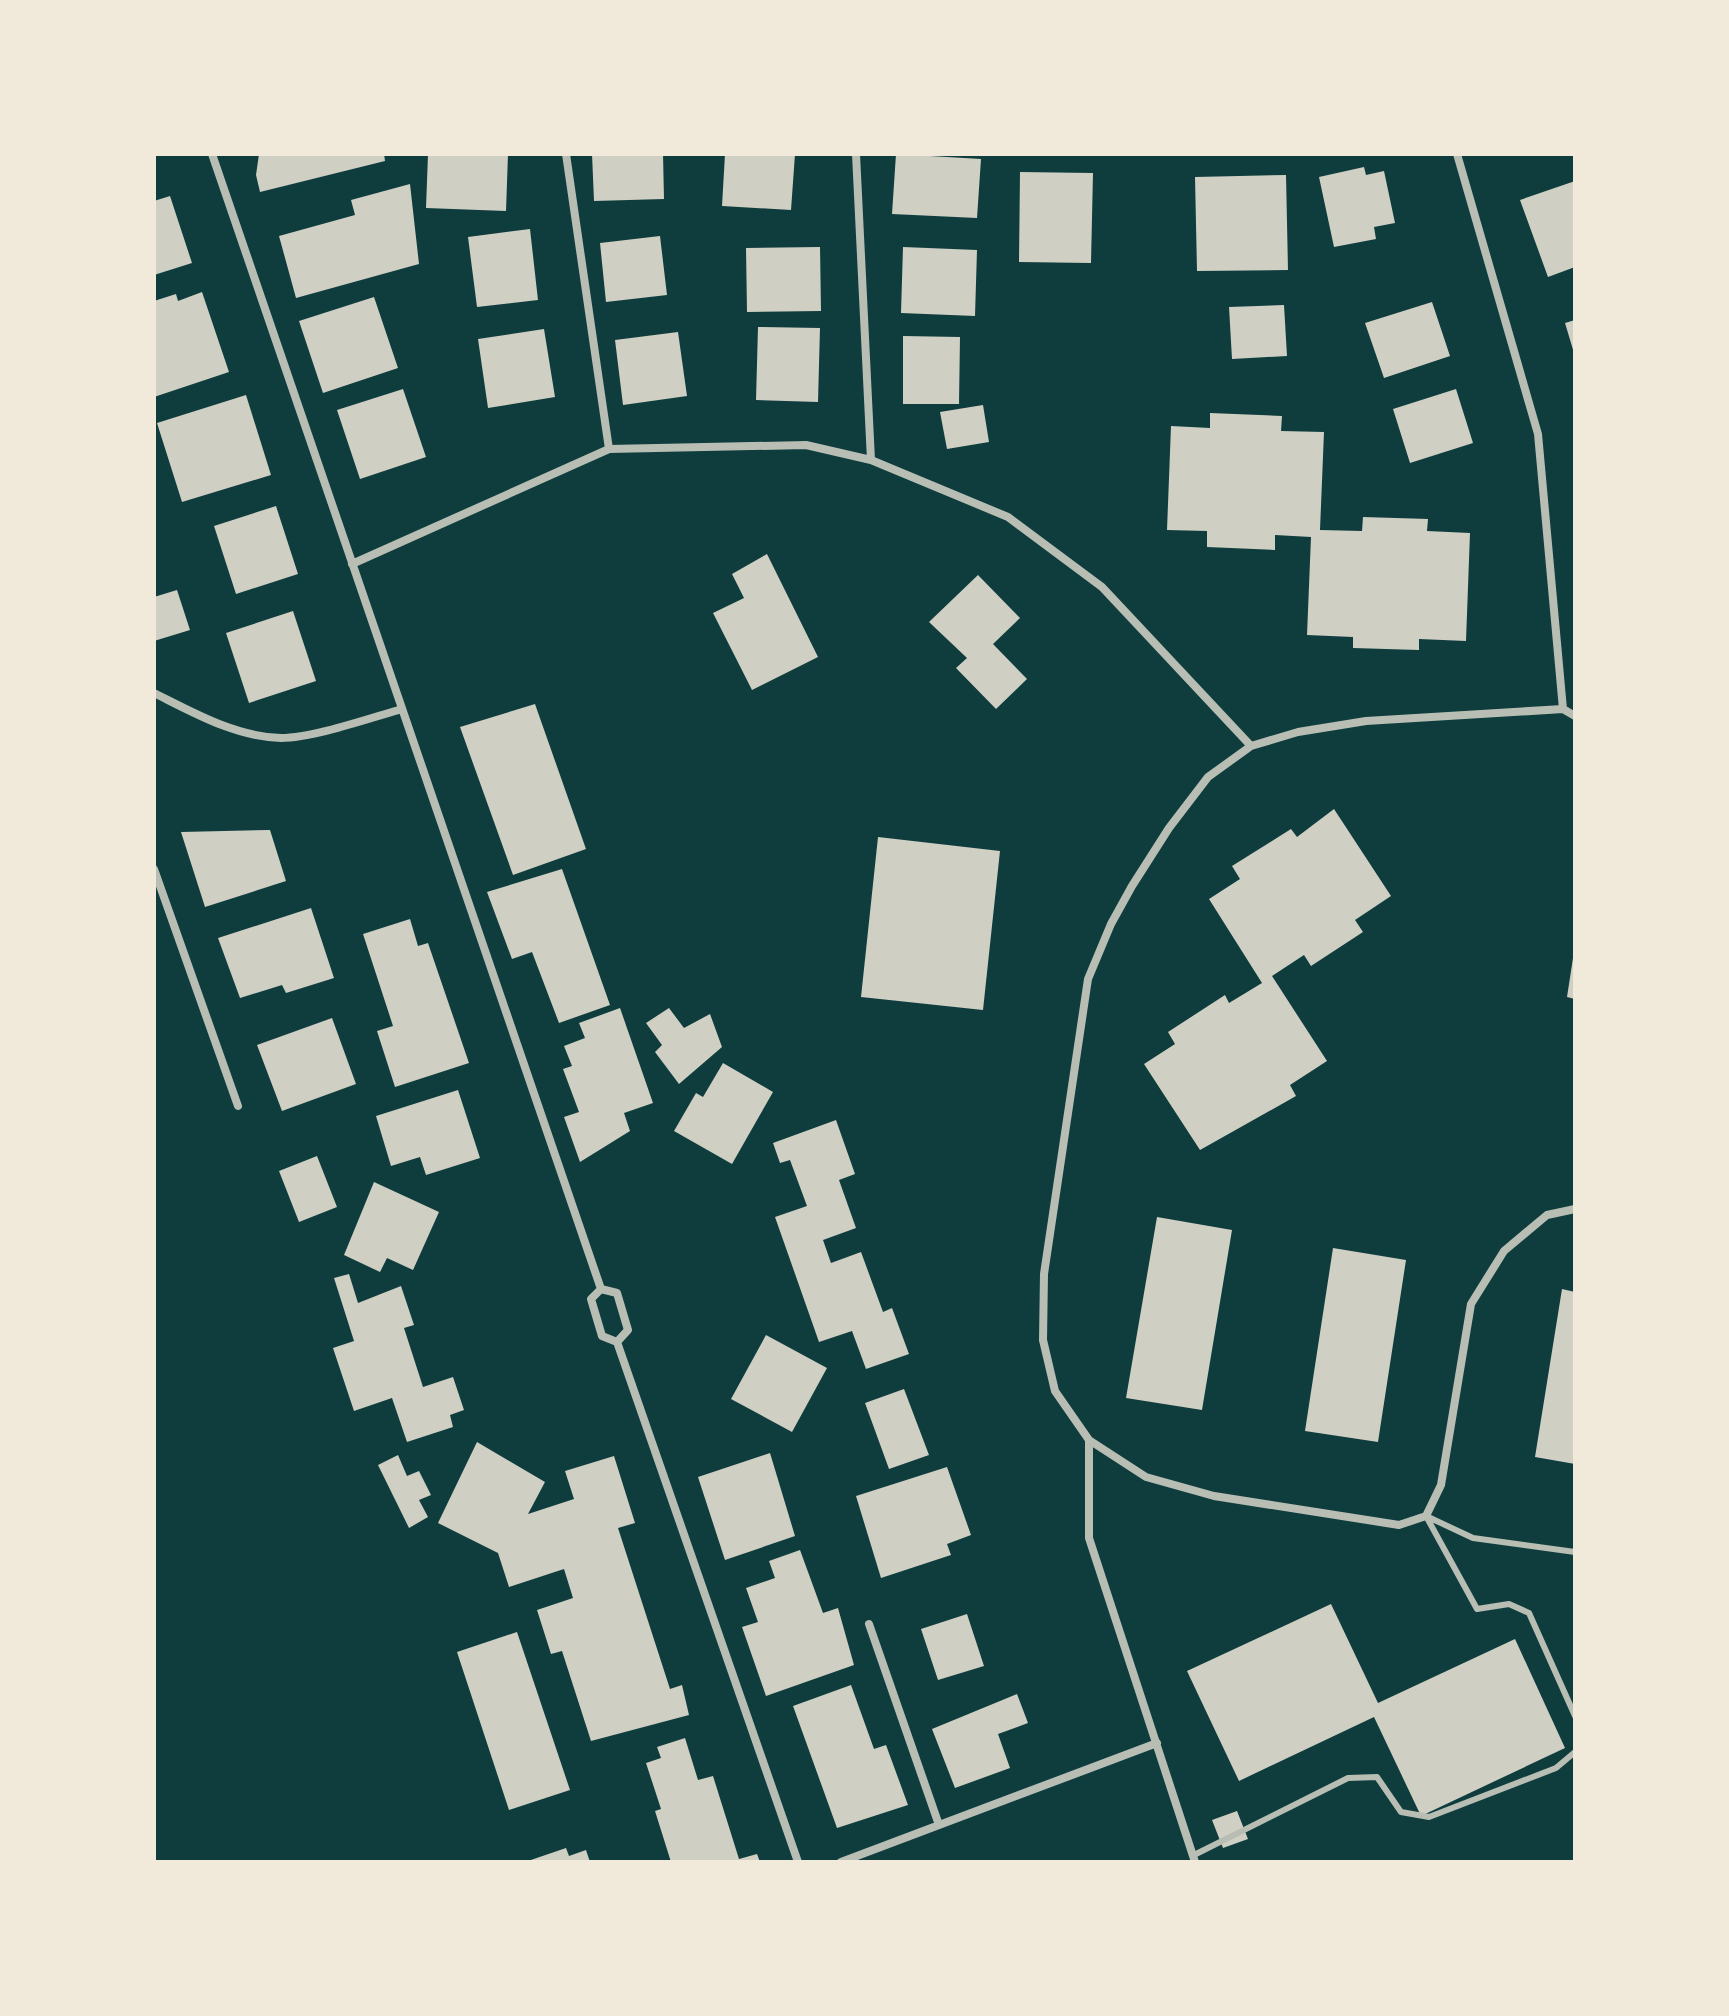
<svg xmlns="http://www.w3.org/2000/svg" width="1729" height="2016" viewBox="0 0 1729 2016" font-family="Karla,sans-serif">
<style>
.building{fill:#cfcfc3}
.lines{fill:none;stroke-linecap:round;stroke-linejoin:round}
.service{stroke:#b8beb3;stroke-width:6}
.minor{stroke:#b8beb3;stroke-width:8}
</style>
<rect width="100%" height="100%" fill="#0f3d3e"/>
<path class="building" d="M259 154H384L385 161 260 192 256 175Z
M428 154H508L506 211 426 208Z
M592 154H663L664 199 594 201Z
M725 154H795L791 210 722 206Z
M896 154 981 159 977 218 892 214Z
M1364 167 1366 175 1384 171 1395 223 1374 227 1376 239 1334 247 1319 177Z
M1020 172 1093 173 1091 263 1019 262Z
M1286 175 1288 270 1197 271 1195 177Z
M1575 181V267L1548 277 1520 200Z
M410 184 419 264 296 298 279 236 355 215 351 200Z
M170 196 192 263 154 275V201Z
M530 229 538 300 477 307 468 237Z
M660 236 667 295 606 302 600 243Z
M820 247 821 311 747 312 746 248Z
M903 247 977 250 975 316 901 313Z
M202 292 229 372 154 397V301L176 294 178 301Z
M374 297 398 368 323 393 299 321Z
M1432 302 1450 356 1384 378 1365 323Z
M1284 305 1287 356 1232 359 1229 307Z
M1575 320V353H1574L1565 323Z
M758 327 820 328 818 402 756 400Z
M544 329 555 397 488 408 478 339Z
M678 332 687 396 623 405 615 340Z
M903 336 960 337 959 404H903Z
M403 389 426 457 360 479 337 410Z
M1456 389 1473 443 1410 463 1393 409Z
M246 395 271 475 182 502 157 423Z
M983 405 989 442 947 449 940 412Z
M1210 413 1282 416 1281 431 1324 432 1320 530 1362 531 1363 517 1428 519 1427 531 1470 533 1466 641 1419 639V650L1353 648V637L1307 635 1311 537 1275 535V550L1207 547V531L1167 530 1171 426 1210 428Z
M276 506 298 574 236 594 214 526Z
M767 554 818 657 752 690 713 613 744 598 732 574Z
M978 575 1020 618 993 644 1027 679 996 709 956 668 967 658 929 622Z
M177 590 190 630 154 641V597Z
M293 611 316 681 249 703 226 633Z
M535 704 586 849 513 875 460 727Z
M1334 809 1391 896 1355 920 1363 932 1311 966 1304 955 1272 976 1327 1061 1290 1085 1296 1096 1200 1150 1144 1064 1175 1044 1168 1032 1225 995 1229 1003 1262 983 1209 899 1240 879 1232 866 1291 829 1297 837Z
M270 830 286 881 205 907 181 832Z
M878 837 1000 851 983 1010 861 997Z
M562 869 610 1005 559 1023 532 952 512 959 487 892Z
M311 908 334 978 286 993 282 985 240 998 218 938Z
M410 919 418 946 428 943 469 1063 395 1087 377 1031 393 1026 363 934Z
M1573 958 1575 959V999L1567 997Z
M620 1008 653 1103 624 1113 630 1131 580 1162 564 1117 579 1112 563 1069 572 1066 564 1046 585 1038 579 1023Z
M669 1008 684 1028 710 1014 722 1047 679 1084 655 1052 662 1045 646 1023Z
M332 1018 356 1084 282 1111 257 1045Z
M723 1063 773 1092 732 1164 674 1131 696 1093 703 1097Z
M458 1090 480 1158 426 1175 420 1157 391 1166 376 1116Z
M836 1120 855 1174 839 1180 856 1228 823 1240 831 1263 861 1252 883 1312 892 1308 909 1354 866 1369 852 1331 819 1342 775 1217 807 1206 790 1160 780 1163 773 1143Z
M317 1156 337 1207 299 1222 279 1171Z
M374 1182 439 1212 413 1270 387 1258 380 1272 344 1255Z
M1157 1217 1232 1230 1202 1410 1126 1398Z
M1333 1248 1406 1260 1378 1442 1305 1431Z
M349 1274 358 1303 401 1286 414 1325 404 1328 423 1387 453 1377 464 1410 450 1415 453 1427 407 1442 392 1398 354 1411 333 1348 354 1341 334 1278Z
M1562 1289 1575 1292V1464L1535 1457Z
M766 1335 827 1368 792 1432 731 1399Z
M904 1389 929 1455 889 1469 865 1403Z
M477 1442 545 1482 528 1514 574 1499 565 1471 614 1456 635 1523 618 1528 670 1689 682 1685 689 1715 591 1741 562 1651 551 1654 537 1610 573 1598 564 1569 509 1587 498 1553 438 1523Z
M770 1453 795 1536 725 1560 698 1477Z
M398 1455 407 1476 419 1471 431 1495 419 1500 428 1517 409 1528 378 1465Z
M947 1467 971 1535 947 1544 951 1555 881 1578 856 1496Z
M800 1550 823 1613 838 1608 854 1665 766 1696 742 1627 758 1622 746 1588 775 1578 769 1561Z
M1331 1604 1378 1703 1515 1639 1565 1748 1421 1816 1374 1717 1239 1781 1187 1671Z
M967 1614 984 1666 938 1680 921 1629Z
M517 1632 570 1790 509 1810 457 1652Z
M851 1685 874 1749 886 1745 908 1805 837 1828 793 1706Z
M1017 1694 1028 1723 998 1734 1010 1768 955 1788 932 1729Z
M685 1738 698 1780 713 1776 739 1859 757 1854 760 1862H671L655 1811 661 1809 646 1763 661 1758 657 1747Z
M1237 1811 1248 1839 1223 1848 1212 1820Z
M566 1848 569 1856 586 1850 590 1862H525Z"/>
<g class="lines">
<path class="service" d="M1426 1516 1477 1609 1509 1604 1529 1613 1575 1716
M1426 1516 1473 1538 1575 1552
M1194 1855 1348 1778 1377 1777 1401 1812 1429 1817 1556 1768 1575 1752"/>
<path class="minor" d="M212 154 601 1289
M566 154 609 449
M856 154 871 460
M1457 154 1538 434 1563 709
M352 564 609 449 806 445 871 460 1008 517 1102 587 1251 746
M154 693C194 713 236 737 281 738 313 738 370 718 402 709
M1575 716 1563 709 1366 721 1298 732 1251 746 1208 777 1169 828 1132 886 1111 924 1088 979 1044 1274 1043 1340 1055 1391 1089 1440 1146 1477 1214 1496 1399 1525 1426 1516 1441 1485 1471 1304 1504 1251 1547 1215 1575 1209
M154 869 238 1106
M601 1289 617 1293 628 1330 617 1342 602 1336 591 1299Z
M617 1342 798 1862
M1089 1440V1538L1195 1862
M869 1624 939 1825
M841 1862 1157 1743"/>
</g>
<rect width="1729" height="2016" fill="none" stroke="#f1e9da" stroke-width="312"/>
</svg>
